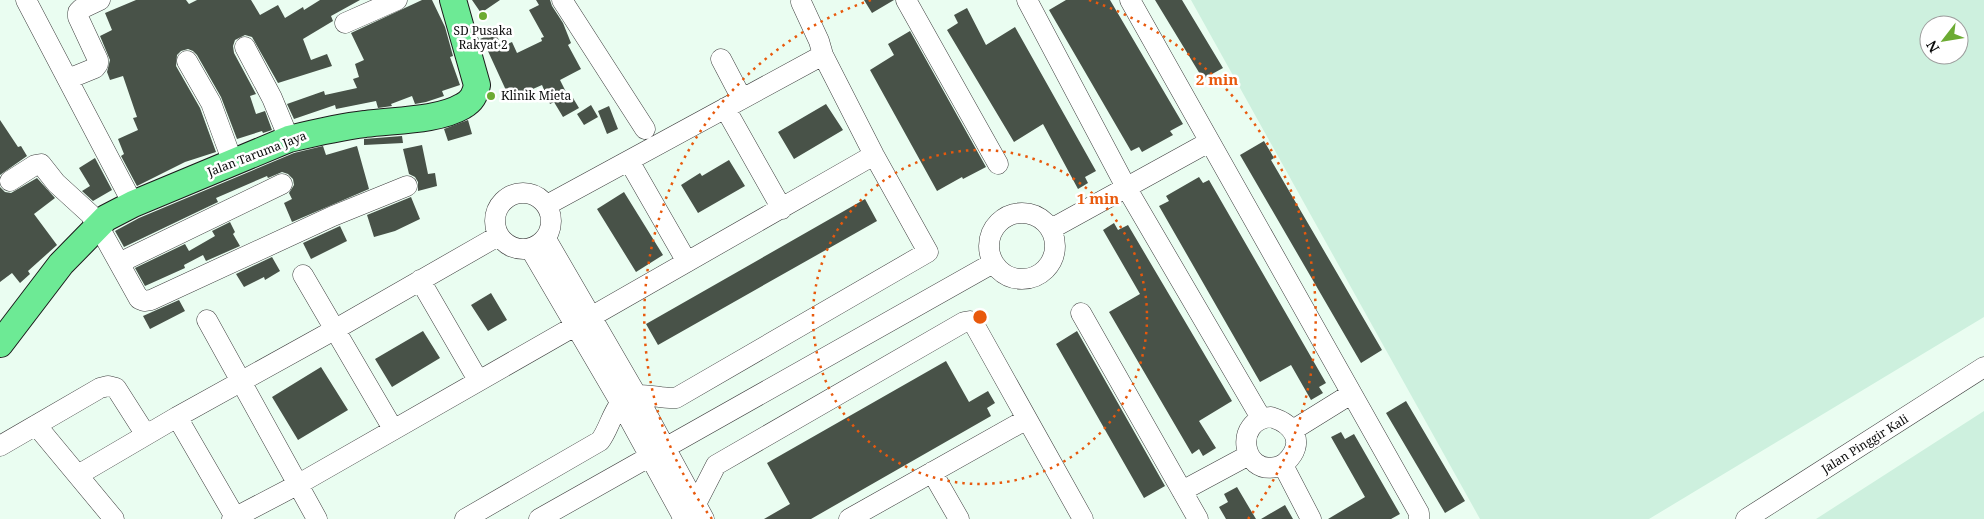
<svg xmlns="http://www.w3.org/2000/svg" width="1984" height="519" viewBox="0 0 1984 519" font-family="'Noto Serif',serif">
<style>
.farmland{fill:#cdf0de;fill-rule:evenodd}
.building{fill:#485248}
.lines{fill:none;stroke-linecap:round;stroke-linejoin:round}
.minor-casing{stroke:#3d3d3d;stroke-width:21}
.major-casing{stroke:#1b1b1b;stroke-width:28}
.minor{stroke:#fff;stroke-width:20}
.major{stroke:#6dea95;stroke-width:26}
.ring{fill:none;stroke:#e8590c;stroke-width:2.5;stroke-dasharray:2.5 5}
.poi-dot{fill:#6cab32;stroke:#fff;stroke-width:2}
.labels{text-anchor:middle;stroke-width:5;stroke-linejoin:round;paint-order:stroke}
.poi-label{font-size:12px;fill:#0a0a0a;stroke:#fff}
.street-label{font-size:12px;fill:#0a0a0a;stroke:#fff}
.centre{fill:#e8590c;stroke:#fff;stroke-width:2.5}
.ring-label{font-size:15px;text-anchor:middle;font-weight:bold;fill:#e8590c;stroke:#fff;stroke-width:5;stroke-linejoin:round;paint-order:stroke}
</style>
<rect width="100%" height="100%" fill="#eafdf1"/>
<path class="farmland" d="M1191 0H1984V317L1649 519H1480ZM1929 25H1959V55H1929Z
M1984 411V519H1816Z"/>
<path class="building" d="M136 0H186L189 4 197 0H251L260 15 278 5 285 18 303 7 304 10 320 0H360L331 16 333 21 303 39 311 60 327 54 332 66 278 83 252 37 245 35 235 40 233 46 234 53 256 94 250 96 256 114 265 111 272 130 263 133 262 131 237 139 221 97 197 55 193 51 188 49 181 51 177 55 176 66 200 108 216 152 185 162 137 186 121 156 124 154 118 139 138 130 133 118 137 117 123 76 110 80 107 72 110 60 100 36 112 30 105 13Z
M422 0H432L445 27 453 56 450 57 460 85 442 91 444 96 426 102 415 104 412 96 391 104 392 106 378 108 376 101 336 109 335 105 294 119 287 104 324 91 325 95 357 88 353 79 359 77 355 64 364 60 351 33Z
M472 0H500L481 13Z
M536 0H550L552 6 563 23 571 43 568 45 581 69 560 80 570 100 573 98 579 108 563 117 554 102 550 104 542 85 510 99 487 49 483 50 480 39 496 32 501 47 512 42 517 53 542 41 541 38 544 37 529 10 539 5Z
M864 0H894L872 13Z
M1066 0H1110L1183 124 1170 131 1173 135 1142 152 1139 147 1131 151 1049 10Z
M1155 0H1182L1223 68 1203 79Z
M967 8 986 45 1015 27 1096 171 1085 177 1088 183 1078 189 1043 124 1014 142 947 30 958 23 954 15Z
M910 31 986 167 963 179 962 177 937 191 870 70 894 55 888 44Z
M826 104 843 130 794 159 778 132Z
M591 105 598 117 584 125 577 114Z
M609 106 618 129 607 134 598 111Z
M0 120 18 147 21 146 27 156 0 175Z
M468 120 472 134 448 141 444 129Z
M402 136 403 143 364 145V139Z
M1264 141 1274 158 1271 160 1382 350 1361 363 1240 155Z
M422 145 428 174 435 173 437 186 418 191V182L415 177 409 174 403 149Z
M323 146 326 155 357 146 369 189 292 222 284 203 292 199 289 193 294 185 293 179 288 174 282 172 268 178 267 176 216 198 218 202 124 247 115 231 139 218 294 153Z
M95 158 112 190 93 201 82 191 90 186 79 168Z
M729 160 745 186 698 213 681 185 700 173 702 176Z
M1199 177 1203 183 1209 180 1326 383 1319 387 1323 393 1311 400 1291 365 1260 382 1159 206 1169 201 1166 196Z
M37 178 55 198 34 214 57 245 28 271 30 274 20 283 12 273 0 282V187L5 192 11 193Z
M624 192 663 255 636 272 597 209Z
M411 197 420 219 395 231 374 237 367 215Z
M865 199 877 221 658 345 646 324Z
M230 222 235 232 233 234 240 246 206 261 203 255 184 265 185 268 145 286 135 268 185 244 189 251 215 236 212 231Z
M1114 223 1118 230 1128 225 1232 401 1199 421 1216 448 1203 456 1199 449 1192 454 1109 312 1140 294 1103 230Z
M340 226 347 241 311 259 303 243Z
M272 257 280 271 265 280 264 277 244 287 236 274Z
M491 293 507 320 488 331 471 305Z
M179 300 185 311 150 329 143 316Z
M423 331 440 358 392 387 375 359Z
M1077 331 1165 486 1144 498 1056 344Z
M946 361 969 402 988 391 995 403 987 408 991 416 811 519H764L790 504 767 463Z
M321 367 348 410 298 440 272 397Z
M1406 401 1465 501 1445 513 1386 413Z
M1341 432 1345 439 1354 434 1400 514 1391 519H1328L1365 497 1331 437Z
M1237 487 1247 504 1256 519H1226L1219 507 1228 502 1224 494Z
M1285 505 1293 519H1261Z"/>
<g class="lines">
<defs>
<path id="minor" d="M26 0 133 204
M562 0 645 129
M906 0 998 164
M1027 0 1126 187 1261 418
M1130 0 1419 513V519
M345 23 397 0
M245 47 272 98 289 139
M721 59 742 99
M187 61 211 103 233 163
M68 79 95 68 98 64V60L78 17V12L81 9 100 0
M725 108 782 209
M629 161 687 262
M10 181 35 165 41 164 56 183 90 214 104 236 139 299 144 301 151 300 333 216 407 186
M495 221a28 28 0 1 1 56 0a28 28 0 1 1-56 0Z
M547 205 823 55
M989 246a33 33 0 1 1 66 0a33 33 0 1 1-66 0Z
M1051 229 1209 142
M546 239 636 394 704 519
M531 250 620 402 684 519
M119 263 282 184
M303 275 393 429
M420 280 478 380
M1081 313 1198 519
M207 320 317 519
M177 417 235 517
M1271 417C1294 424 1306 443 1286 462 1283 465 1281 466 1276 467 1242 475 1233 420 1271 417Z
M36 425 114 519
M1293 430 1351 394
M0 446 100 388 108 386 116 388 146 435
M1283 465 1311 519
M932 472 959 519
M78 475 177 417 334 330 498 236
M1182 491 1249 455
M681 514 696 504 716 465 964 322 970 321 974 324 1083 519
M232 519 297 485 874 155
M465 519 600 441C612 426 614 396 637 395 650 394 663 399 676 398L928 252 874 155 823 55 819 41 801 2
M539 519 993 263
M849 519 1027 419
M1746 519 1984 367"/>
<path id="major" d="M0 344 61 264 106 218 133 204 289 139C314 133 339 127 365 124 393 120 438 121 463 106 472 101 475 95 477 85L453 0"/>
</defs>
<use href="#minor" class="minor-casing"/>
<use href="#major" class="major-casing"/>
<use href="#minor" class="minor"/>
<use href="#major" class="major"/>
</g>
<g class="ring">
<circle cx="980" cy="317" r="167"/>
<path d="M712 519A335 335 0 0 1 871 0M1089 0A335 335 0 0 1 1248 519"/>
</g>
<g class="poi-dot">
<circle cx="483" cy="16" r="5"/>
<circle cx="491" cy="96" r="5"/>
</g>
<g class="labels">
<g class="poi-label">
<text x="483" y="35">SD Pusaka<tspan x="483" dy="14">Rakyat 2</tspan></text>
<text x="501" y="100" text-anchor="start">Klinik Mieta</text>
</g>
<g class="street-label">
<text transform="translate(257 154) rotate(-21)" y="4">Jalan Taruma Jaya</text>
<text transform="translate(1865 444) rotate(-32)" y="4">Jalan Pinggir Kali</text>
</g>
</g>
<circle cx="980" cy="317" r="8" class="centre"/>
<g class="ring-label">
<text x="1217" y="85">2 min</text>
<text x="1098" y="204">1 min</text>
</g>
<g transform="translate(1944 40) rotate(239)"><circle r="24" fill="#ffffff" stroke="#9d9d9d"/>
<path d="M0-4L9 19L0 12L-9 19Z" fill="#6cab32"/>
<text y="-8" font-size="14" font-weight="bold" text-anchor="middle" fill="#0a0a0a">N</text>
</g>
</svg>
